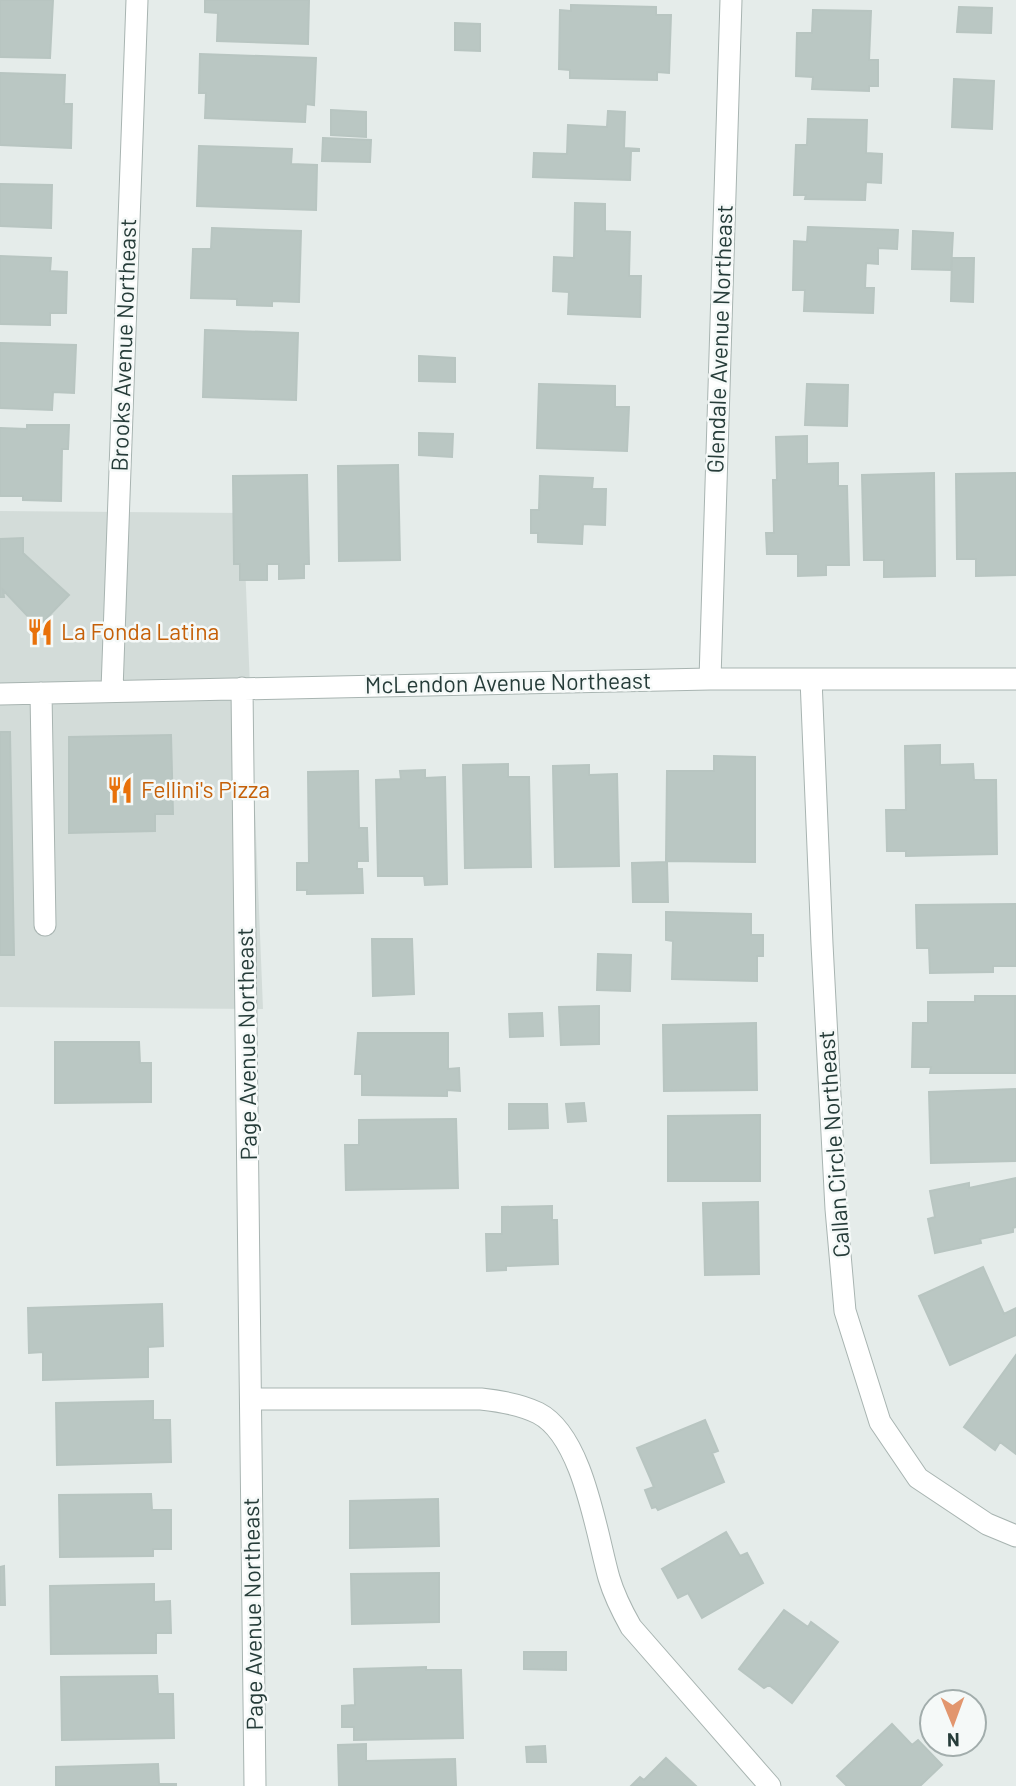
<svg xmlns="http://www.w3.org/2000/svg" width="1016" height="1786" viewBox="0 0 1016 1786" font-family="Barlow,sans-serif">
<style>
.built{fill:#d3dcd9}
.building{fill:#bac7c3;stroke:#b8c5c1;stroke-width:2}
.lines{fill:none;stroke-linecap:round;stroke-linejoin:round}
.minor-casing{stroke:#a8b4b1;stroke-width:23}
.minor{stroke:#fff;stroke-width:21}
.labels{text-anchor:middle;stroke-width:5;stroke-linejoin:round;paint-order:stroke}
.street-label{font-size:23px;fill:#263c39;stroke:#f5f9f8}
.food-label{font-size:23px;fill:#c56008;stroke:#f5f9f8;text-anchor:start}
</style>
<rect width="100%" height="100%" fill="#e5ecea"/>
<path class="built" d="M0 511 243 513 263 1009 0 1007Z"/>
<path class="building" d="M0 0H53L50 58 0 57Z
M205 0H309L308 44 217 41 218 13 205 12Z
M571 5 656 7V15H671L669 73 657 72V80L570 78V70L559 69 560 10 571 11Z
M959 7 992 8 991 33 957 32Z
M813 10 871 11 869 60H878V86H869V91L812 89 813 77 796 76 797 33H812Z
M455 23 480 24V51L455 50Z
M200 54 316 58 314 105 306 104 305 122 205 118 206 93H199Z
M0 73 65 75 64 104H72L71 148 0 145Z
M954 79 994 81 992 129 952 127Z
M331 110 366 112V137L331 135Z
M608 111 625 112 624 148 639 149V151H631L630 180 533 177 534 153 567 154 568 125 607 127Z
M808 119 867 120 866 153 882 154V156L881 183 866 182 865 200 805 199 806 195H794L796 145H807Z
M323 138 371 140 370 162 322 161Z
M199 146 292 149 291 164 317 165 316 210 197 206Z
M0 184 52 185 51 228 0 226Z
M575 203 605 204V231L630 232 629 276H641L640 317 568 314 569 292 553 291 554 257 574 258Z
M808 227 898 230 897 249 878 248V264L866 263 865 288H874L873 313 804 311 805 290H793L794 241 807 242Z
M212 228 301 231 299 302 272 301V306L237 305V299L191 298 193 249H211Z
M913 231 953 233 951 270 912 269Z
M0 256 51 258 50 271 67 272 66 313H50V325L0 324Z
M952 258H974L973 302 951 301Z
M205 330 298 333 296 400 203 397Z
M0 343 76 345 74 393 53 392 52 410 0 408Z
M419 356 455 358V382L419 381Z
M539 384 615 386V407H629L627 451 537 448Z
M807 384 848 385 847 426 805 425Z
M27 425H69L68 449H62L61 501 23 500V496H0V428L27 429Z
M419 433 453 434 452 457 419 455Z
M807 436V464L838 463V486H847L849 565H826V575L798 576V554H767L766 533H774L773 480H777L776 437Z
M398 465 400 560 339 561 338 466Z
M934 473 935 576 884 577V560H864L862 475Z
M1016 473V575L976 576V559H957L956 474Z
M307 475 309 564H304V578L279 579V564H267V580H240V564H234L233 476Z
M540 476 593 478 592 489H606L605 525 583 524 582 544 538 542V533H531V510H539Z
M23 538V553L69 595 38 627 3 590 4 597H0V539Z
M0 732H10L14 955H0Z
M171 735 173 814H155V831L69 833V737Z
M940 745V765L973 764 974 780H996L997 854 906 856V851H887L886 810H906L905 746Z
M714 756 755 757V862L666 861 667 771H714Z
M508 764V777H529L531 867 465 868 463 765Z
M589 765V775L617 774 619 866 555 867 553 766Z
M425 770V778L445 777 447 884 425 885 424 876H378L376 780 401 779 400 771Z
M358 771 359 828H367L368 861H357V869H362L363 893 307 894V890H297V863H309L308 772Z
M667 862 668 902H633L632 863Z
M1016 904V966H993V972L930 973 929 948H917L916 905Z
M666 912 751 914V935H763V956H757V981L672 979 673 941 666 940Z
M372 939H412L414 994 373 996Z
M598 954 631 955 630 991 597 990Z
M975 996H1015V1073H930L931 1067H912L913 1023H928V1002H975Z
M599 1006V1044L561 1045 559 1007Z
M542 1013 543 1036 510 1037 509 1014Z
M756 1023 757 1090 664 1091 663 1025Z
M358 1033H448V1069L459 1068 460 1091 447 1090V1096L362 1095V1074H355Z
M55 1042H139L140 1063H151V1102L55 1103Z
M1016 1089V1161L931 1163 929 1092Z
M584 1103 586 1121 568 1122 566 1104Z
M509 1104H547L548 1128 509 1129Z
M760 1115V1181H668V1116Z
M456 1119 458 1188 346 1190 345 1145H359V1120Z
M1016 1178V1227L1013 1228V1232L980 1239 981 1243 935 1253 928 1219 935 1217 930 1191 969 1183V1188Z
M758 1202 759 1274 705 1275 703 1203Z
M552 1206V1220H557L558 1264 506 1266V1270L487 1271 486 1234H502V1207Z
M983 1267 1004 1314 1016 1308V1335L950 1365 919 1296Z
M162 1304 163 1346 148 1347V1377L43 1380V1352L29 1353 28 1308Z
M1016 1355V1454L1000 1442 995 1450 964 1427Z
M153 1401V1420H170L171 1462 57 1465 56 1403Z
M705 1420 718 1451 712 1453 724 1482 658 1510 656 1507 652 1508 645 1490 654 1487 637 1448Z
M151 1494 152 1510H171V1549H153V1556L60 1557 59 1495Z
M438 1499 439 1546 350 1548V1501Z
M726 1532 740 1556 747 1553 763 1583 702 1618 688 1593 678 1598 662 1569Z
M4 1566 5 1605H0V1567Z
M439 1573V1622L352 1624 351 1574Z
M154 1584V1602L170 1601 171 1633H156V1653L51 1654 50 1586Z
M784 1610 808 1627 811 1622 838 1642 792 1703 769 1685 764 1688 739 1669Z
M524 1652H566V1670L524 1669Z
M426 1667V1670H461L463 1738 354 1740V1727H342V1706L355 1705 354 1669Z
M157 1676 158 1694H173L174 1738 62 1740 61 1677Z
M892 1724 912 1745 918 1740 942 1765 920 1786H847L837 1776Z
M366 1744V1761L455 1759 456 1786H339L338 1745Z
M545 1746 546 1762H527L526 1747Z
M666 1758 696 1786H631L640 1777 644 1780Z
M158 1764 159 1784H176V1786H56V1767Z"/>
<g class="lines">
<defs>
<path id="minor" d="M710 679 731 0
M811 679 822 944 836 1209 845 1311 880 1422 918 1478 987 1524 1016 1536
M242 688 255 1786
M112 690 137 0
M41 693 45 925
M0 694 710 679H1016
M251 1399H481C500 1401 520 1404 538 1413 583 1436 596 1532 609 1578 614 1595 622 1611 631 1627L770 1786"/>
</defs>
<use href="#minor" class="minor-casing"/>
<use href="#minor" class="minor"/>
</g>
<defs>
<symbol id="restaurant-bare" viewBox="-9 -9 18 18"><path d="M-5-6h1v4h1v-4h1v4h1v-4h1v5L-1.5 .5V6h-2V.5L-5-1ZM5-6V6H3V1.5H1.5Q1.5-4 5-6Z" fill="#e8710a" stroke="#f5f9f8" stroke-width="2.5" paint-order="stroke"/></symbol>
</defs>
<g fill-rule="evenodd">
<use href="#restaurant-bare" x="21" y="613" width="38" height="38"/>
<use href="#restaurant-bare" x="101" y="771" width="38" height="38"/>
</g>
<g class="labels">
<g class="street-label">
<text transform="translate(720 339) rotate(-88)" y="8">Glendale Avenue Northeast</text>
<text transform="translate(124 345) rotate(-88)" y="8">Brooks Avenue Northeast</text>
<text transform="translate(508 683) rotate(-1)" y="8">McLendon Avenue Northeast</text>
<text transform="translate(247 1044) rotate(-91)" y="8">Page Avenue Northeast</text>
<text transform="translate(834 1144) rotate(-94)" y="8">Callan Circle Northeast</text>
<text transform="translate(253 1614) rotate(-91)" y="8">Page Avenue Northeast</text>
</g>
<g class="food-label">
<text x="61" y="640">La Fonda Latina</text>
<text x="141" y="798">Fellini's Pizza</text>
</g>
</g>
<g transform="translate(953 1723) rotate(179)"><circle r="33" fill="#f5f9f8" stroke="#a2adac" stroke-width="2"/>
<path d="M0-5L12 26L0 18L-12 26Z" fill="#e2966e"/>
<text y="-10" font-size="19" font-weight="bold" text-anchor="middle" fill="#263c39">N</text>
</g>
</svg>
